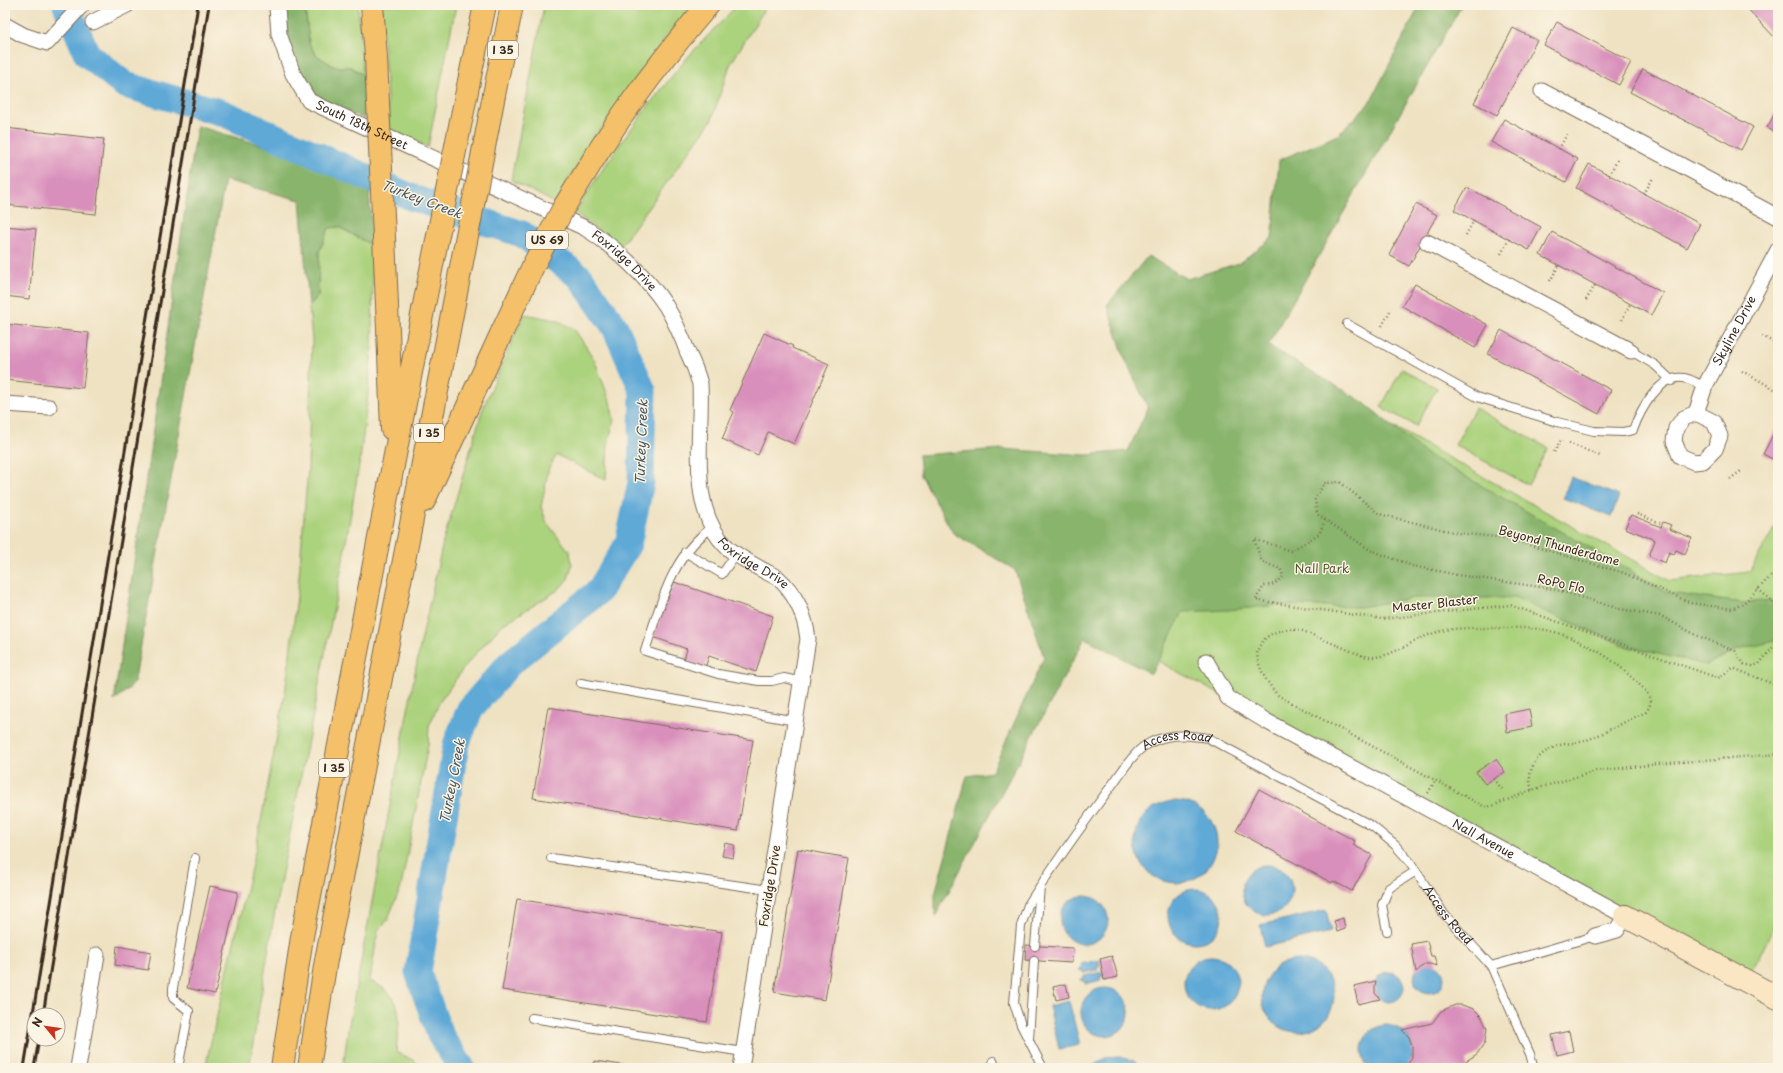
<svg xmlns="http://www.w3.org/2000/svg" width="1783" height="1073" viewBox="0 0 1783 1073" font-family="'Playpen Sans',sans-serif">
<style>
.green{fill:#abd27d;stroke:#737e4e}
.forest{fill:#88b46c;stroke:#626f45}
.water{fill:#5ea9d7;stroke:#4c6a7a}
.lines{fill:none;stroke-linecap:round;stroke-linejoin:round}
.river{stroke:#5ea9d7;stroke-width:27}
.building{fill:#d98fbc}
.lane-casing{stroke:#7a6a57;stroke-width:10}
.street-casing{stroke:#7a6a57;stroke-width:17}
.secondary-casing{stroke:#7a6a57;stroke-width:24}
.highway-casing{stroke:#7a6a57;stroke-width:24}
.path{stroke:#7a6a57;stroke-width:2.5;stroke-dasharray:1 3;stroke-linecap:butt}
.lane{stroke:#fff;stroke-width:8}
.street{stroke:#fff;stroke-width:15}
.secondary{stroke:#fbe6c3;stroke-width:22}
.highway{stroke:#f4c16a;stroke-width:22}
.rail{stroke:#3b2a1e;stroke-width:3}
.highway-bridge-casing{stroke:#7a6a57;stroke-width:24;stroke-linecap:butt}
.highway-bridge{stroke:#f4c16a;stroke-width:22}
.labels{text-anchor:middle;stroke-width:3;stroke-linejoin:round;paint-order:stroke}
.shield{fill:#fcf5e5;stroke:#75675a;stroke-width:1}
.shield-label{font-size:11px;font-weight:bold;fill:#3b2a1e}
.street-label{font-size:12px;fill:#3b2a1e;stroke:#fcf5e5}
.park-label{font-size:12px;fill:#575436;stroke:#fcf5e5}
.water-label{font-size:13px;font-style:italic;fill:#47565f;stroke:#fcf5e5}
</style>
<rect width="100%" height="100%" fill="#fcf5e5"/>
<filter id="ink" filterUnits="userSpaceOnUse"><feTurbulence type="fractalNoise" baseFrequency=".025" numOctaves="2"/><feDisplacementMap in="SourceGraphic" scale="8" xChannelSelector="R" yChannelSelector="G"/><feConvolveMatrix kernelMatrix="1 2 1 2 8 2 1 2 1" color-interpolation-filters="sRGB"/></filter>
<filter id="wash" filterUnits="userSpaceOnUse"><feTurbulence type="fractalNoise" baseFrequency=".012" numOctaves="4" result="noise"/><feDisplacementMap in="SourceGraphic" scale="16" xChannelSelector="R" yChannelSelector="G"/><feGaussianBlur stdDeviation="0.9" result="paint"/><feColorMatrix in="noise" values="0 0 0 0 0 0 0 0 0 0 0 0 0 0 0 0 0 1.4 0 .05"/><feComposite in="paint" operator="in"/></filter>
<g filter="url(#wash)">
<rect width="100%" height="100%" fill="#efe2c2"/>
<path class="green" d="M305 5H358L363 75 351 67H335L316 55 309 43Z
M381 5H456L428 147 389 129Z
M544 5H692C642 68 595 134 555 203L511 180Z
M737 5H767L730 65 711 121 620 247 575 213C607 159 646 107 687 58 703 40 721 23 737 5Z
M339 227 373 246 372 349 367 404 360 460 341 571 275 910 249 1068H205L256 847 285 694 298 588 308 468 312 341 309 306 318 296 319 252 329 228Z
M524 314 557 320 575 330 594 359 610 401 614 421 608 444 606 480 557 455 549 467 541 507 547 523 570 552 572 565 568 579 558 590 502 625 466 665 439 703 429 726 428 745 401 887 387 921 378 930 370 981C407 997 399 1019 396 1052L415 1061 422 1068H343L348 1030 419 651 443 542 483 408Z
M1256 350 1670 581 1749 572 1778 522V920L1746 981 1101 630Z
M1402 369 1437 388 1416 426 1381 407Z
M1475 408 1548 448 1528 485 1455 445Z"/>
<path class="forest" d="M283 5H305L309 43 316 55 335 67H351L363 75 365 119 322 100 303 82 288 39Z
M1420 5H1462L1268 345 1363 402 1426 454 1669 593 1743 603 1771 600 1778 612V640L1735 651 1706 665 1628 647 1514 598H1414L1360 607 1278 605 1229 610 1183 612 1151 674 1085 638 935 917V894L967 776 992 772 1044 657 1015 570 953 533 921 475 919 455 1002 449 1086 455 1128 451 1148 408 1125 359 1107 305 1148 256 1187 279 1239 263 1272 238 1279 160 1338 135 1370 102Z
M197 126 272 148 369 191 373 246 339 227 329 228 319 252 318 296 309 306 300 200 225 180 134 684 114 701Z"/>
<path class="water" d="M1571 477 1619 496 1611 517 1563 498Z
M1135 842a41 41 0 1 1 82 0a41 41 0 1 1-82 0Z
M1242 890a25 25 0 1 1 50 0a25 25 0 1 1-50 0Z
M1168 916a27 27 0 1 1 54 0a27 27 0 1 1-54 0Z
M1060 920a24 24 0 1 1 48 0a24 24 0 1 1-48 0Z
M1326 910 1331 932 1265 947 1260 925Z
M1184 983a27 27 0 1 1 54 0a27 27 0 1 1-54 0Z
M1099 960 1100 966H1097L1098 970 1083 973 1082 970 1080 971 1079 968H1082L1081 964Z
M1262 996a36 36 0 1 1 72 0a36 36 0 1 1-72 0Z
M1414 978a15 15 0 1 1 30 0a15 15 0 1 1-30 0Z
M1102 972 1103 976 1100 977 1101 980 1085 984V981H1082L1081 979 1084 978V976Z
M1374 987a15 15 0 1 1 30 0a15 15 0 1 1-30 0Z
M1081 1012a24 24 0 1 1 48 0a24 24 0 1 1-48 0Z
M1069 1001 1080 1045 1059 1049 1049 1006Z
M1384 1025C1408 1025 1421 1050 1406 1068H1368C1356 1051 1363 1029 1384 1025Z
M1119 1057 1133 1060 1143 1068H1090L1105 1058Z"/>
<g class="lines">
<path class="river" d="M66 5 87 54 125 85 223 113 413 198 522 234 580 277 615 327 643 391 641 482 628 544 599 591 509 664 470 709 456 745 418 972 440 1035 462 1068"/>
</g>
<g id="blocks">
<path class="building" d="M1744 5H1778V41Z
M1557 22 1631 62 1619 85 1544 45Z
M1513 28 1537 40 1497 115 1474 103Z
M1643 69 1753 127 1741 150 1630 92Z
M1778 107V134L1767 128Z
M1504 119 1578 159 1566 182 1491 142Z
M5 128 104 139 96 214 5 205Z
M1589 164 1700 224 1687 248 1576 188Z
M1467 187 1541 227 1529 250 1454 210Z
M1416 204 1437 215 1409 266 1389 255Z
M5 226 36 229 29 299 5 296Z
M1552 232 1663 293 1651 315 1540 255Z
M1415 284 1488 325 1475 348 1402 306Z
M5 324 89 333 83 388 5 380Z
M1501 330 1611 390 1599 414 1488 354Z
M764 333 793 346 792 348 829 364 794 444 768 432 758 455 722 439 734 412 730 410Z
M1778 425V462L1763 454Z
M1631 515 1661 527 1663 522 1671 525 1669 529 1692 538 1685 554 1676 550 1674 554 1669 552 1665 563 1649 556 1655 540 1625 528Z
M674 582 773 616 756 672 709 656 705 668 684 660 687 649 653 637Z
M548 707 753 740 738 831 533 798Z
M1529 709 1532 727 1507 732 1505 714Z
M1496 759 1505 772 1485 784 1476 772Z
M1259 789 1355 841 1353 845 1372 855 1352 891 1333 881 1332 883 1236 831Z
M725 843 735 845 733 858 722 856Z
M798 849 849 858 825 1000 774 992Z
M210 886 238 892 215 994 187 988Z
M517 899 722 932 707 1022 502 990Z
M1343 918 1345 929 1337 932 1334 921Z
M1427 941 1431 956H1434L1437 966 1430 964H1425L1416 972 1411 944Z
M1026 945 1073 948 1072 963 1025 960Z
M117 946 151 952 148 970 115 965Z
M1112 956 1118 977 1104 980 1100 959Z
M1376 981 1375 986V993L1380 999 1358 1004 1354 986Z
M1066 984 1069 997 1056 1000 1053 987Z
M1455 1005H1462L1474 1009 1481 1016 1487 1028 1485 1042 1477 1054 1466 1061 1467 1068H1406L1412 1057V1046L1409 1037 1402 1030 1432 1023 1441 1011Z
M1569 1031 1573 1051 1557 1055 1552 1035Z
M595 1061 635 1067V1068H594Z"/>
</g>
</g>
<g filter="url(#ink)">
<use href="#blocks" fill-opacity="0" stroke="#7a6a57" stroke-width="1"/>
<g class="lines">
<defs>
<g id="lane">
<path d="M1347 324 1477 397 1557 422 1594 431 1623 432 1633 430C1640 411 1659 374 1684 378 1691 379 1698 384 1705 386"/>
<path d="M1631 351 1655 365 1672 381"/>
<path d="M713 527C671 555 660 606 645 651L718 674 759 681H772L784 678 802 682"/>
<path d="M685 552 722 574 736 554"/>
<path d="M581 683 796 721"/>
<path d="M551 858 769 890"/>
<path d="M1387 931 1382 905 1389 888 1416 871"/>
<path d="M1035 946 1040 887"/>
<path d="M1491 966 1595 936"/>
<path d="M532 1018 743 1052"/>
<path d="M1029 1039 1034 961"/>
<path d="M993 1061 996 1068"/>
<path d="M178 1068 189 1011 173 998V988L195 858"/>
<path id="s1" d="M1043 1068 1021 1025 1014 1003 1021 926 1028 905C1054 864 1083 824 1112 785 1121 773 1131 756 1143 747 1163 733 1185 734 1208 738L1372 826 1395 845 1410 862 1444 914 1491 966 1530 1054 1534 1068"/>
</g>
<g id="street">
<path id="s2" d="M276 5 277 7 279 34 293 74 309 101 585 228C613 245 648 278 666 306 675 321 682 337 688 353 693 363 697 373 700 384 703 436 686 509 728 548 742 560 761 569 778 578 796 594 805 615 808 639L741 1068"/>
<path d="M93 22 127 5"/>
<path d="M5 25 23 35 47 43 82 5"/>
<path d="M1542 91 1778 217"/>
<path d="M1427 242 1631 351"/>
<path d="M5 404 49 407"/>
<path id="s3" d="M1696 413 1705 386 1778 250"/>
<path d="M1696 413 1714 422 1720 436 1715 449 1703 461 1694 462 1680 456 1674 441 1676 428 1684 418Z"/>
<path id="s4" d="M1206 661 1228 698 1266 721 1625 916 1617 930 1595 936"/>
<path d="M78 1068 97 955"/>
</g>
<path id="secondary" d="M1625 916 1778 998"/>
<path id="highway" d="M372 5 376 57
M470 76 485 5
M494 95 512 5
M598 152C631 100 668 52 708 5
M387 305 392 429
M424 501 502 332
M282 1068 302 937 423 310
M309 1068 326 960 448 335"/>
</defs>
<use href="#lane" class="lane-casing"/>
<use href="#street" class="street-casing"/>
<use href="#secondary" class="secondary-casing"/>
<use href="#highway" class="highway-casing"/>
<path class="path" d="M1559 149 1568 132
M1609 175 1618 159
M1644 194 1653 178
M1466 235 1474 220
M1501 254 1509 239
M1550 281 1559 265
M1586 300 1595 285
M1622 320 1630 304
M1382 326 1390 311
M1762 336 1778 345
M1742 371 1778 391
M1569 443 1600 456
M1554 452 1561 440
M1730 479 1741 471
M1637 514 1660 523
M1325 520 1319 534 1291 551 1254 539 1262 562 1281 569 1283 577 1274 584 1264 586 1255 600 1382 619 1510 605 1718 678 1733 668 1778 686
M1778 573 1773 574 1744 603 1732 609 1691 603 1624 573 1506 538 1457 533 1379 514 1340 482 1324 483 1315 500 1317 514 1370 550 1413 566 1458 575 1554 589 1620 609 1661 616 1696 635 1735 651 1744 664 1752 666 1759 664 1778 641
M1758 589 1771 600 1778 612
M1494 779 1502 789
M1532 790C1524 768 1540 751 1560 745 1569 743 1579 743 1587 740 1607 732 1626 721 1646 712 1658 697 1641 687 1630 676 1611 656 1573 635 1546 630 1529 627 1511 628 1494 628 1474 628 1453 627 1434 633 1410 640 1389 662 1363 656L1303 631C1287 627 1264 631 1258 650 1254 663 1270 688 1279 696L1485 807 1492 806 1532 790 1596 771 1658 764 1778 754
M1428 793 1435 781"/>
<use href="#lane" class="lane"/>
<use href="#street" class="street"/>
<use href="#secondary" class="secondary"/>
<use href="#highway" class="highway"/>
<path class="rail" d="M43 1015 209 5
M24 1068 198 5
M34 1068 39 1039"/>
<defs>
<path id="highway-bridge" d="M376 57 387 305
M423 310 470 76
M502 332 535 262 564 207 598 152
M448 335 494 95"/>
</defs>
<use href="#highway-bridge" class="highway-bridge-casing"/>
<use href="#highway-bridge" class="highway-bridge"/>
</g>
</g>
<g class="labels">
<g class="shield">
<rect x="488" y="41" width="30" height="18" rx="3"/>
<rect x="526" y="231" width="42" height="18" rx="3"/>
<rect x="414" y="424" width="30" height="18" rx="3"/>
<rect x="319" y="759" width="30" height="18" rx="3"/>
</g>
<g class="shield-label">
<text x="503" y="54">I 35</text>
<text x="547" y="244">US 69</text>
<text x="429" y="437">I 35</text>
<text x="334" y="772">I 35</text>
</g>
<g class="street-label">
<text dy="4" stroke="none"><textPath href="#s2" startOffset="161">South 18th Street</textPath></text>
<text dy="4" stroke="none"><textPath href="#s2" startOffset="458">Foxridge Drive</textPath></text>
<text dy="4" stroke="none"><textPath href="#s3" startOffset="91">Skyline Drive</textPath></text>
<text transform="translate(1559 546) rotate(15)" y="4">Beyond Thunderdome</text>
<text dy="4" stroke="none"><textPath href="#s2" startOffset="806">Foxridge Drive</textPath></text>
<text transform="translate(1561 584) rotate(13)" y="4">RoPo Flo</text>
<text transform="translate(1435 604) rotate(-6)" y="4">Master Blaster</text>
<text dy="4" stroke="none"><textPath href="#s1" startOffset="402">Access Road</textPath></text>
<text dy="4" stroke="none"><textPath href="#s4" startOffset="335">Nall Avenue</textPath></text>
<text transform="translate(770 886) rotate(-81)" y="4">Foxridge Drive</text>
<text dy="4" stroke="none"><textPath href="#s1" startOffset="738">Access Road</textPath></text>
</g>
<g class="park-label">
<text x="1322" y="573">Nall Park</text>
</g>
<g class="water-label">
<text transform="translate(422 199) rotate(21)" y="5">Turkey Creek</text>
<text transform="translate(641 442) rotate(-88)" y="5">Turkey Creek</text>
<text transform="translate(452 781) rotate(-79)" y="5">Turkey Creek</text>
</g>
</g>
<rect width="1783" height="1073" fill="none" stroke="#fcf5e5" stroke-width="20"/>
<g transform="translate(46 1027) rotate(299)"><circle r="19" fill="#fcf5e5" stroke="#afa495"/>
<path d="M0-3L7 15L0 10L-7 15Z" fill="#c8321e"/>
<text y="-6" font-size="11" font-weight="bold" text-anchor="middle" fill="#3b2a1e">N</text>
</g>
</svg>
